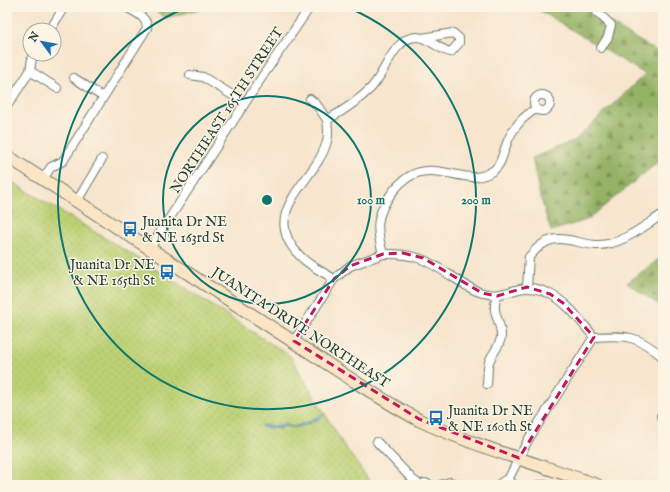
<svg xmlns="http://www.w3.org/2000/svg" width="670" height="492" viewBox="0 0 670 492" font-family="'IM FELL English',serif">
<style>
.grass{fill:url(#grass-dots);stroke:#6e8754}
.forest{fill:url(#forest-firs);stroke:#5a784d}
.water{fill:url(#water-rules);stroke:#44798a}
.lines{fill:none;stroke-linecap:round;stroke-linejoin:round}
.street-casing{stroke:#6b786a;stroke-width:10}
.secondary-casing{stroke:#6b786a;stroke-width:14}
.street{stroke:#fff;stroke-width:8}
.secondary{stroke:#fce5c4;stroke-width:12}
.marked{fill:none;stroke:#c2185b;stroke-width:3;stroke-dasharray:8 5;stroke-linejoin:round}
.ring{fill:none;stroke:#0f766e;stroke-width:2}
.labels{text-anchor:middle;stroke-width:3;stroke-linejoin:round;paint-order:stroke}
.street-label{font-size:14px;fill:#1f3d34;stroke:#fcf5e5}
.poi-label{font-size:14px;fill:#1f3d34;stroke:#fcf5e5;text-anchor:start}
.centre{fill:#0f766e;stroke:#fcf5e5;stroke-width:2}
.ring-label{font-size:12px;text-anchor:middle;font-weight:bold;fill:#0f766e;stroke:#fcf5e5;stroke-width:3;stroke-linejoin:round;paint-order:stroke}
</style>
<defs>
<pattern id="grass-dots" width="8" height="8" patternUnits="userSpaceOnUse"><rect width="8" height="8" fill="#bcd174"/><path d="M2 2h.1M6 6h.1" fill="none" stroke="#a1b465" stroke-width="1.8" stroke-linecap="round"/></pattern>
<pattern id="forest-firs" width="22" height="20" patternUnits="userSpaceOnUse"><rect width="22" height="20" fill="#95b366"/><path d="M5 1l3.5 6h-7zM16 11l3.5 6h-7z" fill="#799355"/></pattern>
<pattern id="water-rules" width="6" height="5" patternUnits="userSpaceOnUse"><rect width="6" height="5" fill="#68b5e1"/><path d="M0 2.5h6" fill="none" stroke="#5594b7"/></pattern>
</defs>
<rect width="100%" height="100%" fill="#fcf5e5"/>
<filter id="ink" filterUnits="userSpaceOnUse"><feTurbulence type="fractalNoise" baseFrequency=".025" numOctaves="2"/><feDisplacementMap in="SourceGraphic" scale="8" xChannelSelector="R" yChannelSelector="G"/><feConvolveMatrix kernelMatrix="1 2 1 2 8 2 1 2 1" color-interpolation-filters="sRGB"/></filter>
<filter id="wash" filterUnits="userSpaceOnUse"><feTurbulence type="fractalNoise" baseFrequency=".012" numOctaves="4" result="noise"/><feDisplacementMap in="SourceGraphic" scale="16" xChannelSelector="R" yChannelSelector="G"/><feGaussianBlur stdDeviation="0.9" result="paint"/><feColorMatrix in="noise" values="0 0 0 0 0 0 0 0 0 0 0 0 0 0 0 0 0 1.4 0 .05"/><feComposite in="paint" operator="in"/></filter>
<g filter="url(#wash)">
<rect width="100%" height="100%" fill="#f7e5cd"/>
<path class="grass" d="M7 179 143 261 290 356 343 444 372 485H7Z"/>
<path class="forest" d="M149 7H208L166 18Z
M534 7H583L663 55V158L587 220 551 231 540 196 532 158 575 140 645 74Z
M663 256V308L627 283Z"/>
<path class="water" d="M323 414V416C310 424 299 430 283 426L281 429 262 427 261 425 273 426 283 424 293 427 310 421Z"/>
</g>
<g filter="url(#ink)">
<g class="lines">
<defs>
<path id="street" d="M596 7 597 12 611 25 608 37 601 48
M50 30 64 7
M30 71 57 88
M190 75 203 77 245 103
M74 78 103 97
M534 103a8 8 0 1 1 16 0a8 8 0 1 1-16 0Z
M310 99 317 105 327 120
M7 106 30 71 32 58 34 54
M43 179 51 167 63 161 147 28C148 17 134 12 126 7
M77 201 102 159
M150 248 264 74 310 7
M383 254C418 253 428 261 456 279 465 285 473 291 483 293 510 300 517 279 548 293 567 301 581 322 594 337 627 335 637 335 663 357
M334 279C323 272 310 266 301 257 255 212 318 180 327 141 329 134 328 127 327 120 343 111 358 101 371 88 386 73 393 37 417 37 430 38 439 50 451 52L459 43V38L453 33 422 38
M527 287 529 257C558 220 578 253 612 243 628 239 649 223 663 214
M294 341 334 279 350 266 383 254C376 229 375 216 391 194 428 144 462 194 494 170 502 164 503 152 507 143 512 129 523 116 536 109
M487 384C488 377 487 369 489 362 492 353 500 347 501 337 502 321 490 314 497 296
M661 416 663 413
M377 442 413 480 420 485 425 483 431 485
M508 480 528 440 594 337
M440 485 450 482 462 485
M498 485 505 480 511 482 514 485
M539 485H545"/>
<path id="secondary" d="M7 156 351 379C373 393 396 408 419 420 476 447 538 464 597 485"/>
</defs>
<use href="#street" class="street-casing"/>
<use href="#secondary" class="secondary-casing"/>
<use href="#street" class="street"/>
<use href="#secondary" class="secondary"/>
</g>
</g>
<path class="marked" d="M403 253 423 258 482 293 497 296 527 287 550 294 563 303 594 337 519 458 419 419 294 341 334 279 350 266 383 254Z"/>
<g class="ring">
<circle cx="267" cy="200" r="104"/>
<path d="M349 8A209 209 0 1 1 185 8"/>
</g>
<defs>
<symbol id="bus-bare" viewBox="-9 -9 18 18"><path d="M-5-6H5V4H4V6H2V4H-2V6H-4V4H-5ZM-3.5-4V0h7V-4ZM-3.5 1.2v1.5H-2V1.2ZM2 1.2v1.5H3.5V1.2Z" fill="#1f6fb2" stroke="#fcf5e5" stroke-width="2.5" paint-order="stroke"/></symbol>
</defs>
<g fill-rule="evenodd">
<use href="#bus-bare" x="119" y="218" width="22" height="22"/>
<use href="#bus-bare" x="156" y="261" width="22" height="22"/>
<use href="#bus-bare" x="425" y="407" width="22" height="22"/>
</g>
<g class="labels">
<g class="street-label">
<text transform="translate(226 110) rotate(-57)" y="5">NORTHEAST 165TH STREET</text>
<text transform="translate(301 327) rotate(33)" y="5">JUANITA DRIVE NORTHEAST</text>
</g>
<g class="poi-label">
<text x="142" y="226">Juanita Dr NE<tspan x="142" dy="16">&amp; NE 163rd St</tspan></text>
<text x="155" y="269" text-anchor="end">Juanita Dr NE<tspan x="155" dy="16">&amp; NE 165th St</tspan></text>
<text x="448" y="415">Juanita Dr NE<tspan x="448" dy="16">&amp; NE 160th St</tspan></text>
</g>
</g>
<circle cx="267" cy="200" r="6" class="centre"/>
<g class="ring-label">
<text x="371" y="204">100 m</text>
<text x="476" y="204">200 m</text>
</g>
<rect width="670" height="492" fill="none" stroke="#fcf5e5" stroke-width="24"/>
<g transform="translate(42 42) rotate(302)"><circle r="19" fill="#fcf5e5" stroke="#a4ab9e"/>
<path d="M0-3L7 15L0 10L-7 15Z" fill="#1f6fb2"/>
<text y="-6" font-size="11" font-weight="bold" text-anchor="middle" fill="#1f3d34">N</text>
</g>
</svg>
